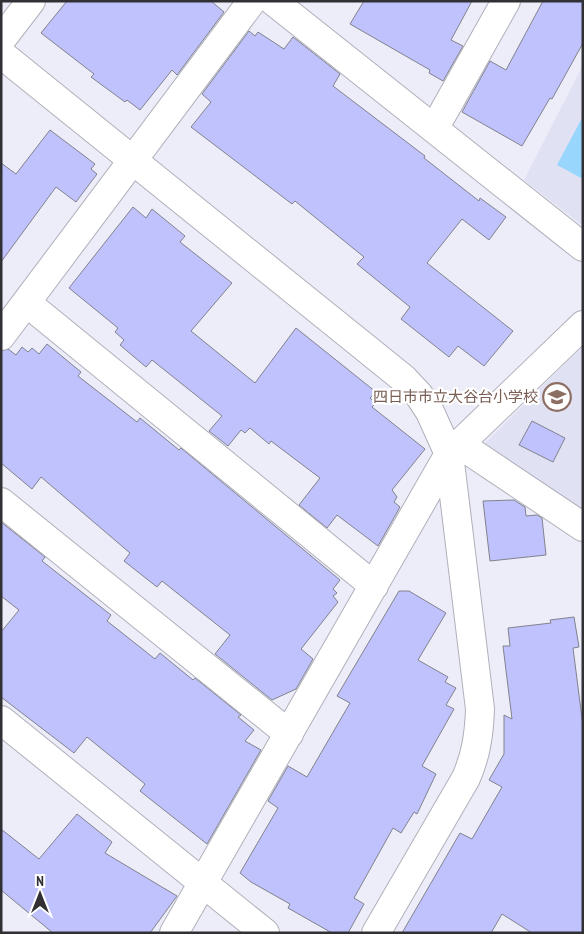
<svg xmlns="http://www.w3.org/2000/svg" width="584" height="934" viewBox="0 0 584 934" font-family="'PT Sans Narrow','Noto Sans JP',sans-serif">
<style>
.built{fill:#e0e1f3}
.water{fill:#98d6fe}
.building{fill:#c0c2fe;stroke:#81828c}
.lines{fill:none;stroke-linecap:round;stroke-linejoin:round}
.minor-casing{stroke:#afb0ba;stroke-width:30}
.minor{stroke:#fff;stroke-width:28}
.labels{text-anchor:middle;stroke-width:4.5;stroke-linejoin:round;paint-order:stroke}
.education-label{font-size:15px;fill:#785e54;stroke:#fff;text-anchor:end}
</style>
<rect width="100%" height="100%" fill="#ecedf8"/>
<path class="built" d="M583 65V226L524 180Z
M583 346V516L480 448Z"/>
<path class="water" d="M583 116V179L557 165Z"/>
<path class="building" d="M67 1H211L224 12 177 75 172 70 140 110 127 100 125 102 91 77 94 74 41 33Z
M364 1H472L451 40 463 46 443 81 429 73 430 70 350 24Z
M543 1H583V43L552 99 550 98 522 146 462 112 490 61 506 70Z
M249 31 255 36 258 32 284 49 293 37 340 74 333 86 425 156 424 158 479 201 480 198 506 217 489 240 462 219 427 263 513 331 484 366 458 346 449 357 401 319 410 307 357 264 364 257 295 201 292 204 191 127 211 102 202 94Z
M50 130 95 164 91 169 97 174 76 202 56 187 1 262V163L16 174Z
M133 207 146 218 152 209 185 236 180 242 232 283 191 331 255 383 296 328 376 392 370 398 376 403 372 407 425 449 392 490 397 497 394 502 400 507 378 546 337 515 327 528 299 505 320 478 271 441 269 444 250 428 245 433 241 430 228 446 209 431 222 416 152 360 146 367 120 345 124 340 115 332 118 328 69 288Z
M47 344 81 372 78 376 137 422 140 418 179 450 181 448 340 580 333 589 337 593 333 596 338 602 301 649 313 659 296 689 272 700 215 654 230 635 162 581 157 587 124 561 130 553 41 477 32 489 1 463V351L8 349 16 355 22 347 28 352 32 348 39 354Z
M532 421 565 438 553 462 519 445Z
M514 500 525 507 526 516 537 515 542 518 546 555 490 561 483 501Z
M1 522 45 557 42 561 111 615 107 621 155 659 160 653 193 680 195 678 241 715 238 717 254 730 245 741 261 750 207 844 140 791 145 784 87 737 74 753 1 697V632L19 610 1 596Z
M399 591H409L446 613 418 660 448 677 445 682 456 688 446 705 454 709 422 766 436 774 417 814 414 812 401 833 393 828 354 898 364 904 348 933H332L288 908 290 904 251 882 240 873 278 808 268 801 288 766 307 777 350 703 337 696Z
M574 617 579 647 573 648 583 726V933H532L502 914 491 933H402L460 833 472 839 502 787 489 780 504 754V715L512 719 503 646H510L508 628 551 623 550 620Z
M77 814 112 842 105 853 177 896 150 933H53L1 890V829L39 859Z"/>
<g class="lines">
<defs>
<path id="minor" d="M273 1 583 247
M1 40 31 1
M1 54 404 379 419 395 430 412 449 454 480 709C479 735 476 755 466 778L376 933
M434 129 506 1
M27 303 374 586
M1 336 252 1
M459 444 583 527
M1 502 289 734
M1 720 265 933
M174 933 449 454 583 325"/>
</defs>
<use href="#minor" class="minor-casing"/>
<use href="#minor" class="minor"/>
</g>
<defs>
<symbol id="school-ring" viewBox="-11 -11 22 22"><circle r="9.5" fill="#fff" stroke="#8d6e63" stroke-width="1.5"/><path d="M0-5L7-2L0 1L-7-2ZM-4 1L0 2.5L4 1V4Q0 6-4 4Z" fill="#8d6e63"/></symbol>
</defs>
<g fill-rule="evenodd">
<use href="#school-ring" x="541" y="381" width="32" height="32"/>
</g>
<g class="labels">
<g class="education-label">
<text x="538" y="402">四日市市立大谷台小学校</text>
</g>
</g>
<rect width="584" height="934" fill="none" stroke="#303035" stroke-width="5"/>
<g transform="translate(40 894)" stroke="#ffffff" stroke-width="4" paint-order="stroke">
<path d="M0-4L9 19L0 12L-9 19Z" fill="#303035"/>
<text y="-8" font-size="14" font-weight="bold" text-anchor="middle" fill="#303035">N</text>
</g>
</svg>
